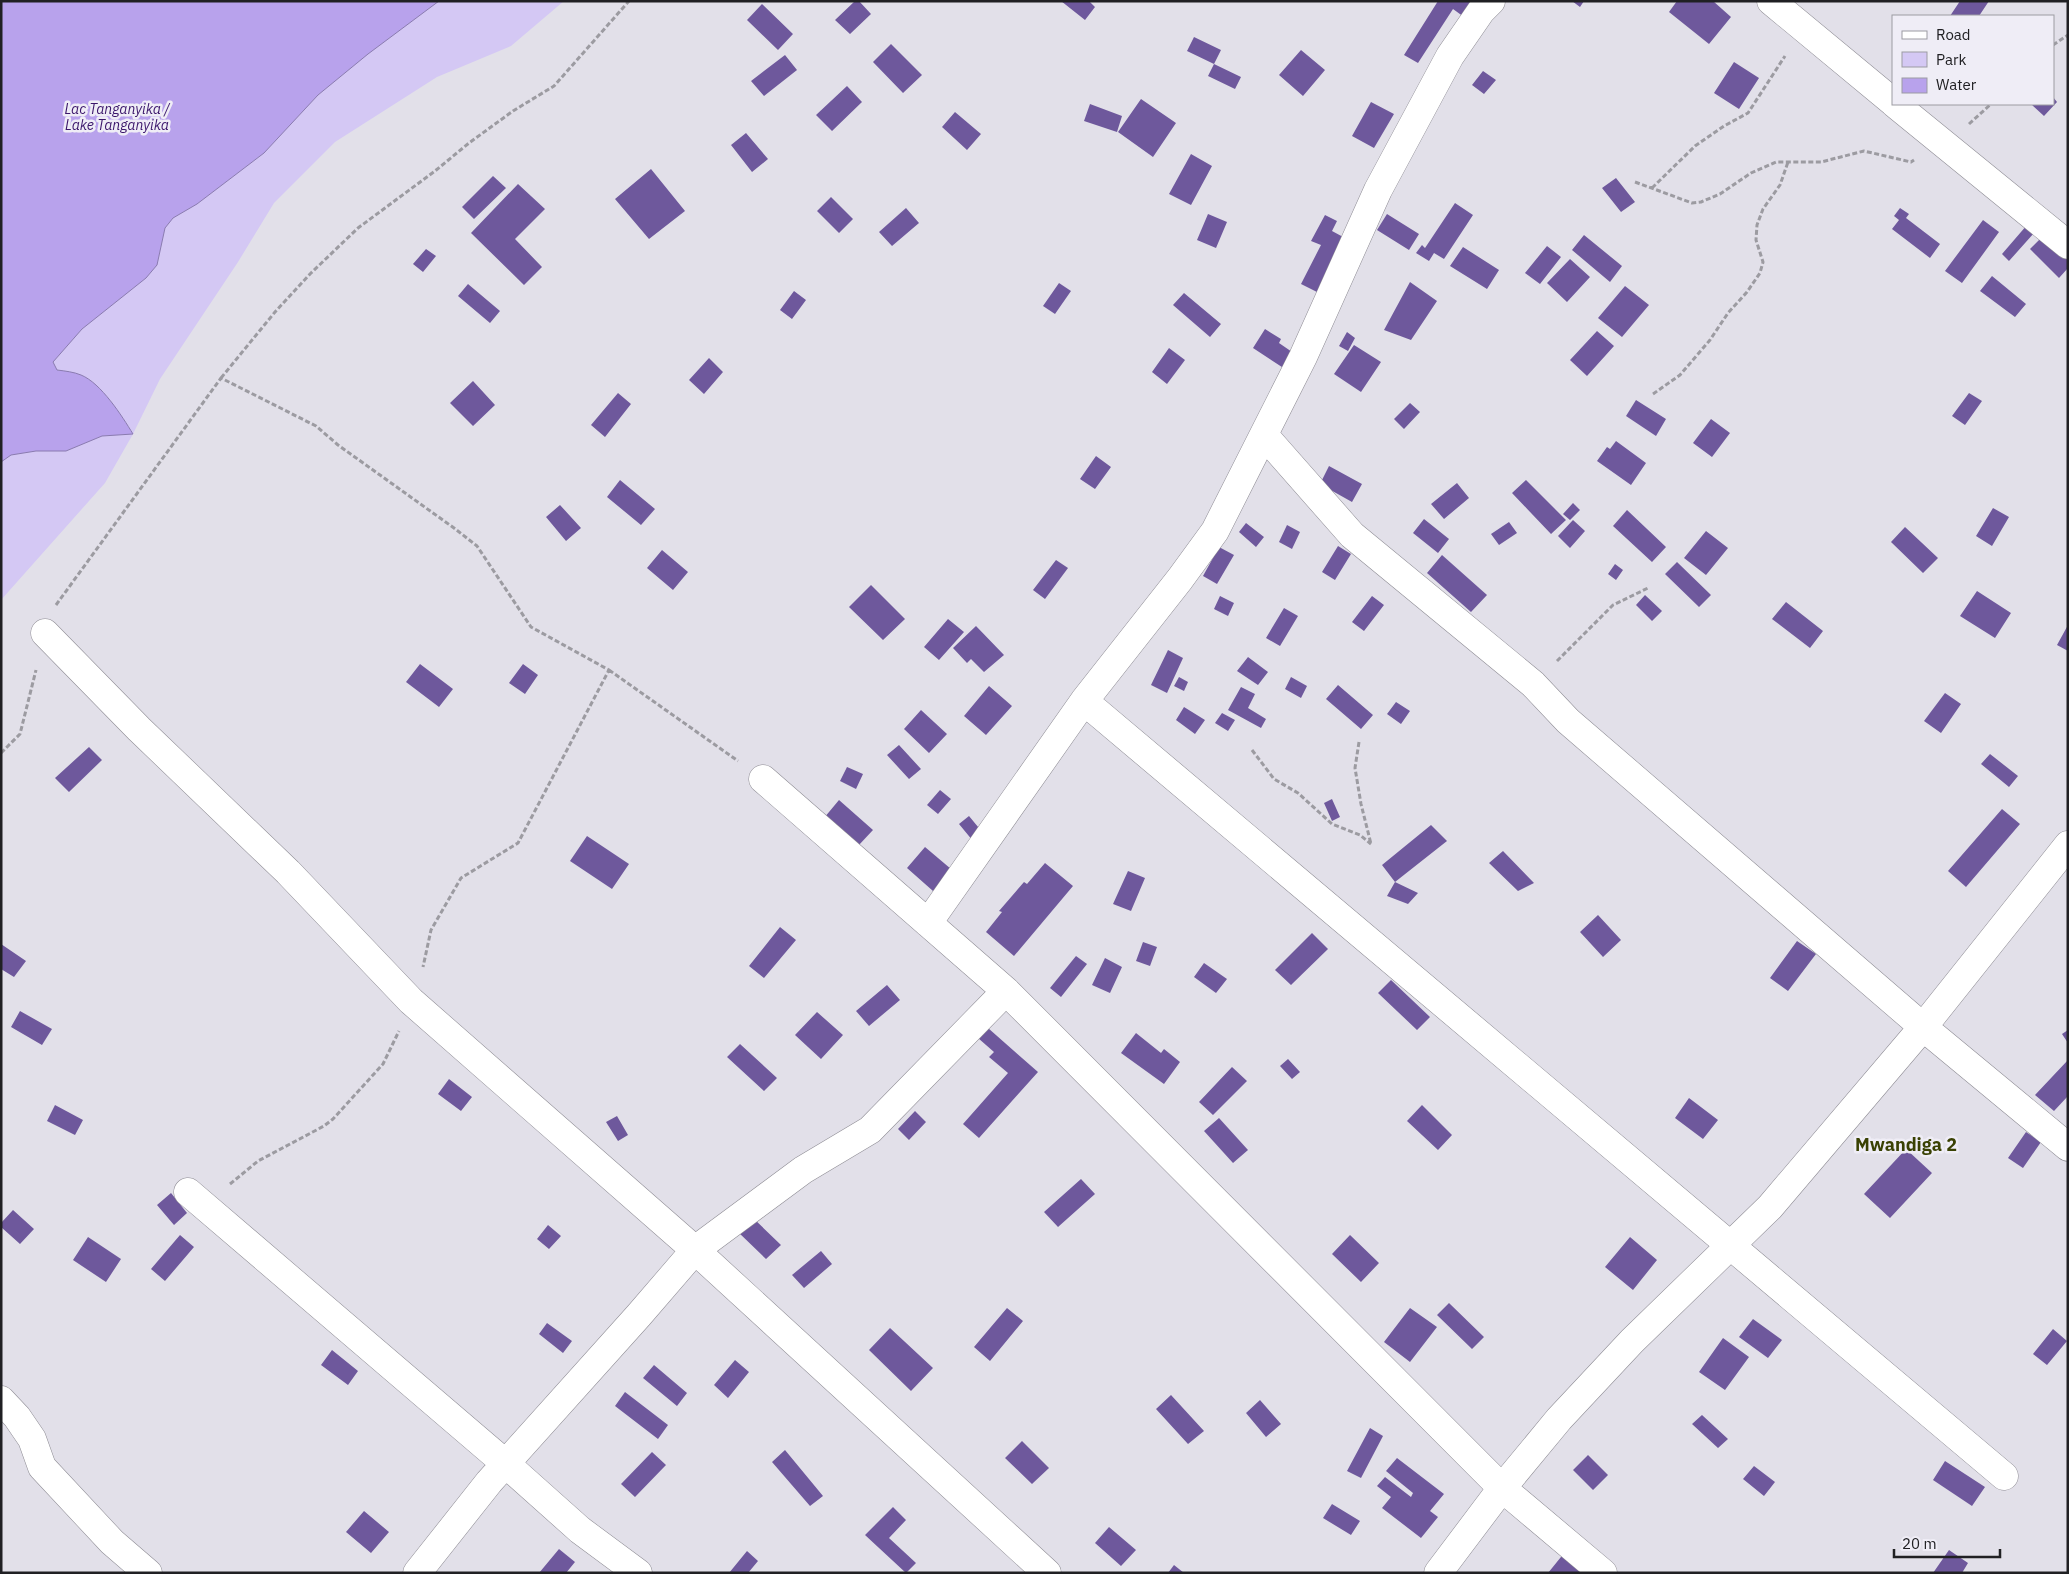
<svg xmlns="http://www.w3.org/2000/svg" width="2069" height="1574" viewBox="0 0 2069 1574" font-family="'IBM Plex Sans',sans-serif">
<style>
.green{fill:#d4c8f4}
.water{fill:#b8a2ec;stroke:#8a7bb0}
.building{fill:#6e589c}
.lines{fill:none;stroke-linecap:round;stroke-linejoin:round}
.minor-casing{stroke:#8e8c94;stroke-width:29}
.path{stroke:#9c9ba1;stroke-width:3;stroke-dasharray:5 2.5;stroke-linecap:butt}
.minor{stroke:#fff;stroke-width:28}
.labels{text-anchor:middle;stroke-width:5;stroke-linejoin:round;paint-order:stroke}
.water-label{font-size:14px;font-style:italic;fill:#3b166b;stroke:#efedf6}
.district-label{font-size:18px;font-weight:bold;fill:#394103;stroke:#efedf6}
</style>
<rect width="100%" height="100%" fill="#e2e0e9"/>
<path class="green" d="M439 1H564L511 46 437 77 335 142 274 203 238 262 160 379 133 434 105 483 1 600V462L11 455 37 451H66L102 436 132 434C122 416 101 383 81 375 73 372 65 371 57 370L53 362 82 329 146 278 157 265 165 228 173 218 197 204 264 153 318 95 368 54Z"/>
<path class="water" d="M1 1H439L368 54 318 95 264 153 197 204 173 218 165 228 157 265 146 278 82 329 53 362 57 370C65 371 74 372 81 375 101 383 122 416 133 434L102 436 66 451H36L11 455 1 462Z"/>
<path class="building" d="M855 1H859L871 14 850 34 835 20Z
M1061 1H1089L1095 7 1085 20Z
M1438 1H1474L1464 17 1453 9 1418 63 1404 55Z
M1572 1H1584L1580 7Z
M1677 1H1713L1731 17 1709 44 1669 12Z
M1960 1H1989L1979 16H1950Z
M762 4 793 34 778 50 747 20Z
M1194 37 1221 50 1214 64 1187 51Z
M891 44 922 75 903 93 873 62Z
M1301 50 1325 70 1303 96 1279 75Z
M785 55 797 70 764 96 751 81Z
M1734 62 1759 78 1739 109 1714 93Z
M1214 64 1241 77 1235 89 1208 76Z
M1483 71 1496 80 1484 94 1472 85Z
M847 86 862 102 832 131 816 115Z
M2053 97 2057 102 2044 116 2031 104H2053Z
M1141 99 1176 123 1153 157 1118 132Z
M1371 102 1394 114 1374 148 1352 136Z
M1090 104 1122 116 1117 132 1084 121Z
M955 112 981 134 967 150 942 127Z
M746 133 768 159 752 172 731 145Z
M1191 154 1212 166 1191 205 1169 194Z
M651 169 685 211 649 239 615 199Z
M493 176 506 188 474 219 462 207Z
M1616 178 1635 202 1621 212 1602 188Z
M518 184 545 209 515 239 542 267 524 285 471 233Z
M831 197 853 219 839 233 817 211Z
M1455 203 1473 215 1444 259 1434 253 1429 261 1416 253 1422 245 1425 248Z
M906 208 919 223 892 246 879 232Z
M1900 208 1909 214 1906 218 1940 244 1930 258 1892 229 1899 220 1894 216Z
M1208 214 1227 222 1216 248 1197 240Z
M1387 214 1419 234 1409 250 1377 230Z
M1325 215 1337 221 1332 231 1345 238 1317 292 1301 284 1321 245 1311 241Z
M1983 220 1999 232 1962 283 1945 271Z
M2027 225 2035 232 2009 261 2002 254Z
M2047 232 2068 251V268L2059 278 2030 249Z
M1584 235 1622 266 1610 282 1572 250Z
M1547 246 1561 257 1540 284 1525 273Z
M1463 247 1499 270 1487 289 1450 266Z
M426 249 436 256 423 272 413 264Z
M1570 259 1590 277 1567 302 1547 283Z
M1992 276 2026 304 2015 317 1980 291Z
M1410 282 1437 301 1411 340 1384 330Z
M1059 283 1071 291 1055 314 1043 306Z
M468 284 500 311 490 323 458 296Z
M1625 286 1649 305 1622 337 1598 318Z
M794 291 806 300 792 319 780 310Z
M1184 293 1221 324 1210 337 1173 305Z
M1265 329 1281 339 1279 343 1295 354 1285 369 1253 348Z
M1597 331 1614 346 1587 376 1570 360Z
M1347 332 1355 338 1348 351 1339 346Z
M1354 345 1381 362 1361 392 1334 374Z
M1169 348 1185 360 1167 384 1152 372Z
M709 358 723 372 704 394 689 380Z
M473 381 495 405 473 426 450 403Z
M618 393 631 404 605 437 591 425Z
M1969 393 1982 401 1965 425 1952 416Z
M1636 400 1666 419 1656 436 1626 416Z
M1410 403 1420 412 1404 429 1394 419Z
M1711 419 1730 433 1712 457 1693 443Z
M1616 441 1646 463 1631 485 1597 461 1607 447 1610 449Z
M1096 456 1111 467 1095 489 1080 479Z
M1329 466 1362 484 1352 502 1320 484Z
M620 480 655 509 641 525 607 497Z
M1526 480 1566 520 1551 534 1512 493Z
M1457 483 1469 498 1444 519 1431 504Z
M1573 503 1580 510 1570 520 1563 514Z
M560 505 581 528 566 541 546 517Z
M1993 508 2009 517 1992 546 1976 536Z
M1627 510 1666 547 1652 562 1613 526Z
M1424 519 1449 539 1438 553 1413 533Z
M1573 520 1585 531 1570 548 1558 536Z
M1509 522 1517 533 1499 545 1491 534Z
M1246 523 1264 537 1256 547 1239 532Z
M1287 525 1300 532 1292 549 1279 542Z
M1905 527 1938 558 1923 573 1891 542Z
M1706 531 1728 548 1706 575 1684 558Z
M1338 546 1351 554 1335 580 1322 572Z
M1219 547 1234 555 1217 584 1203 576Z
M662 550 688 572 673 590 647 568Z
M1442 555 1487 595 1471 612 1427 573Z
M1056 560 1068 568 1045 599 1033 590Z
M1677 562 1711 595 1699 607 1665 574Z
M1615 564 1623 570 1616 580 1608 574Z
M871 585 905 619 883 640 849 607Z
M1977 591 2011 613 1995 638 1960 616Z
M1645 595 1662 611 1652 621 1636 605Z
M1220 596 1234 603 1228 616 1214 609Z
M1372 596 1384 605 1364 631 1352 622Z
M1786 602 1823 631 1810 648 1772 619Z
M1284 608 1298 616 1280 646 1266 638Z
M948 619 964 632 939 660 924 647Z
M2068 625V651L2057 645Z
M976 626 1004 655 984 672 971 659 967 663 953 648Z
M1168 650 1183 658 1167 693 1151 685Z
M1248 657 1268 672 1258 685 1237 671Z
M420 664 453 689 439 707 406 682Z
M523 664 538 675 525 694 509 683Z
M1179 677 1188 682 1184 691 1174 686Z
M1291 677 1307 686 1301 698 1285 689Z
M1338 685 1373 715 1361 729 1326 699Z
M989 686 1012 706 986 735 964 716Z
M1241 687 1255 694 1248 708 1266 719 1261 728 1228 710Z
M1945 693 1961 704 1941 733 1924 721Z
M1396 702 1410 711 1401 724 1387 714Z
M1184 707 1205 720 1195 734 1176 720Z
M921 710 947 734 929 753 904 729Z
M1222 713 1235 720 1228 731 1215 723Z
M899 745 921 769 909 779 887 755Z
M89 747 102 760 69 792 55 778Z
M1990 754 2018 776 2009 787 1981 764Z
M847 767 863 774 856 789 840 781Z
M940 790 951 799 938 814 927 805Z
M1332 799 1340 817 1332 821 1324 803Z
M839 800 873 830 858 846 824 818Z
M2002 809 2020 824 1966 887 1948 871Z
M969 816 983 833 973 841 959 824Z
M1431 825 1447 841 1395 882 1382 865Z
M587 836 629 864 612 889 570 861Z
M925 847 951 869 933 891 907 868Z
M1503 851 1534 883 1518 891 1489 863Z
M1045 863 1073 886 1014 956 986 932 1002 912 999 911 1024 882 1027 884Z
M1128 871 1145 878 1131 911 1113 904Z
M1395 882 1418 893 1408 904 1387 896Z
M1598 915 1621 940 1603 957 1580 932Z
M780 927 796 940 764 978 749 966Z
M1312 933 1328 949 1291 985 1275 970Z
M1797 941 1816 954 1788 991 1770 978Z
M1143 942 1157 947 1150 966 1136 961Z
M1 944 26 961 14 977 1 969Z
M1076 956 1087 964 1061 997 1050 988Z
M1105 958 1122 967 1110 993 1092 985Z
M1204 963 1227 979 1216 993 1194 977Z
M1391 980 1430 1017 1417 1030 1378 993Z
M887 985 900 1000 869 1026 856 1011Z
M20 1011 52 1029 42 1045 11 1027Z
M817 1012 843 1035 821 1059 795 1035Z
M988 1028 1038 1072 979 1138 963 1124 1008 1073 989 1057 994 1052 978 1038Z
M2068 1030V1043L2062 1034Z
M1136 1033 1161 1053 1164 1049 1180 1062 1164 1084 1121 1053Z
M740 1044 777 1078 764 1091 727 1057Z
M1288 1059 1300 1072 1292 1079 1280 1066Z
M2068 1060V1096L2054 1111 2035 1095Z
M1232 1067 1247 1081 1213 1115 1199 1102Z
M449 1079 472 1097 461 1111 438 1094Z
M1689 1098 1718 1120 1703 1139 1675 1118Z
M55 1105 83 1120 75 1135 47 1121Z
M1422 1105 1452 1135 1438 1150 1407 1121Z
M915 1111 926 1122 909 1140 898 1129Z
M617 1116 628 1135 618 1141 606 1122Z
M1219 1118 1248 1150 1233 1163 1204 1131Z
M2026 1132 2041 1142 2023 1168 2008 1158Z
M1906 1149 1932 1173 1890 1218 1864 1194Z
M1081 1179 1095 1194 1058 1227 1044 1212Z
M171 1193 187 1213 174 1225 157 1205Z
M13 1210 34 1229 20 1244 1 1227V1223Z
M751 1216 781 1245 766 1259 737 1231Z
M548 1225 561 1236 549 1249 537 1239Z
M180 1235 194 1247 165 1281 151 1269Z
M1350 1235 1379 1263 1361 1282 1332 1254Z
M88 1237 121 1259 106 1282 73 1260Z
M1630 1237 1657 1260 1633 1290 1605 1267Z
M821 1251 832 1264 804 1288 792 1275Z
M1449 1303 1484 1337 1472 1349 1437 1315Z
M1007 1308 1023 1321 990 1361 974 1347Z
M1410 1308 1437 1327 1410 1362 1384 1342Z
M1753 1319 1782 1340 1768 1358 1739 1337Z
M547 1323 572 1341 563 1353 539 1334Z
M890 1328 933 1368 911 1391 869 1350Z
M2053 1329 2067 1341 2047 1365 2033 1354Z
M1723 1338 1749 1357 1725 1390 1699 1372Z
M332 1350 358 1371 348 1385 321 1365Z
M735 1360 749 1372 728 1398 714 1385Z
M654 1365 687 1393 677 1406 643 1378Z
M625 1392 668 1425 658 1439 615 1406Z
M1171 1395 1204 1431 1188 1444 1156 1409Z
M1260 1400 1281 1424 1266 1437 1246 1413Z
M1702 1415 1728 1439 1718 1448 1692 1424Z
M1370 1428 1383 1436 1361 1478 1347 1471Z
M1022 1441 1049 1468 1032 1484 1005 1458Z
M785 1450 823 1496 810 1506 772 1462Z
M652 1452 666 1465 635 1497 621 1484Z
M1588 1455 1608 1475 1593 1490 1573 1470Z
M1397 1458 1444 1494 1430 1511 1438 1517 1421 1538 1382 1508 1391 1497 1377 1486 1385 1477 1411 1497 1413 1493 1386 1471Z
M1945 1461 1985 1487 1972 1506 1933 1480Z
M1754 1466 1775 1482 1764 1496 1743 1479Z
M1332 1504 1360 1521 1351 1535 1323 1518Z
M893 1507 906 1520 889 1538 916 1563 906 1573 865 1535Z
M364 1511 389 1532 371 1553 346 1532Z
M1109 1527 1136 1550 1121 1566 1095 1543Z
M559 1549 575 1562 566 1573H539Z
M1949 1550 1968 1563 1962 1573H1933Z
M747 1551 758 1561 748 1573H729Z
M1565 1552 1585 1573H1548Z
M1174 1565 1184 1573H1168Z"/>
<g class="lines">
<defs>
<path id="minor" d="M1771 1 1893 102
M1895 104 2068 245
M1264 435 1352 535 1533 684 1568 721 1923 1027 2068 1147
M45 633 139 729 288 872 411 1001 695 1250 1047 1573
M1084 701 2004 1476
M763 779 1006 991 1502 1488 1603 1573
M928 923 1084 701 1180 579 1215 531 1303 357 1378 190 1450 56 1481 11 1491 1
M188 1192 506 1464 580 1530 638 1573
M1 1400 17 1417 32 1439 42 1467 112 1542 148 1573
M417 1573 489 1482 639 1315 695 1250 803 1170 870 1130 1006 991
M1438 1573 1502 1488 1559 1419 1632 1341 1770 1207 1923 1027 2068 845"/>
</defs>
<use href="#minor" class="minor-casing"/>
<path class="path" d="M2053 45 2068 35
M1969 124 1991 104
M1635 182 1692 203 1701 202 1720 194 1751 173 1776 162H1821L1864 151 1911 162 1914 160
M1652 188 1695 146 1724 126 1748 113 1785 56
M221 378 275 312 310 274 358 228 435 171 469 143 513 111 554 86 629 1
M1653 394 1680 375 1710 340 1728 313 1747 292 1760 273 1763 262 1756 240 1757 225 1763 209 1780 185 1788 162
M56 605 221 378 316 426 338 445 454 528 477 546 531 627 609 670 518 843 461 878 431 930 423 967
M1557 661 1613 605 1648 588
M609 670 738 761
M1359 742 1355 768 1361 804 1371 844
M1252 750 1274 779 1298 793 1332 824 1360 835 1371 844
M1 753 20 734 36 670
M230 1184 258 1161 324 1126 333 1119 383 1064 399 1031"/>
<use href="#minor" class="minor"/>
</g>
<g class="labels">
<g class="water-label">
<text x="117" y="114">Lac Tanganyika /<tspan x="117" dy="16">Lake Tanganyika</tspan></text>
</g>
<g class="district-label">
<text x="1906" y="1151">Mwandiga 2</text>
</g>
</g>
<rect width="2069" height="1574" fill="none" stroke="#202023" stroke-width="5"/>
<rect x="1892" y="15" width="162" height="90" fill="#efedf6" stroke="#9c9ba2"/>
<rect x="1902" y="31" width="25" height="8" fill="#ffffff" stroke="#9c9ba2"/>
<text x="1936" y="40" font-size="15" fill="#202023">Road</text>
<rect x="1902" y="52" width="25" height="15" fill="#d4c8f4" stroke="#9c9ba2"/>
<text x="1936" y="65" font-size="15" fill="#202023">Park</text>
<rect x="1902" y="78" width="25" height="15" fill="#b8a2ec" stroke="#9c9ba2"/>
<text x="1936" y="90" font-size="15" fill="#202023">Water</text>
<path d="M1894 1549v8h106v-8" fill="none" stroke="#202023" stroke-width="2.5"/>
<text x="1902" y="1549" font-size="15" fill="#202023" stroke="#efedf6" stroke-width="4" paint-order="stroke">20 m</text>
</svg>
